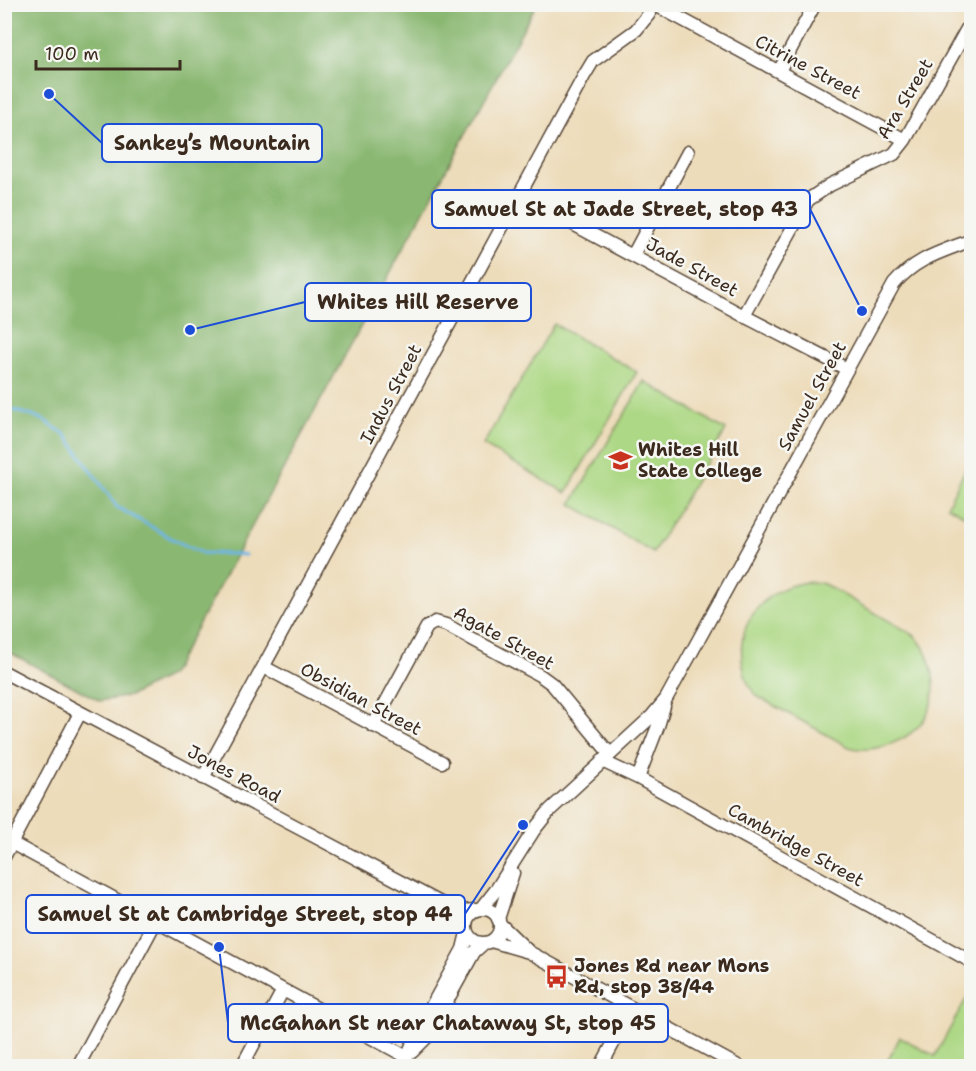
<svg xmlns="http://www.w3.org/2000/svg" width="976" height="1071" viewBox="0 0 976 1071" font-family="'Shantell Sans',sans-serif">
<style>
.green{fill:#add885;stroke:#748152;stroke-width:1.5}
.forest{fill:#8ab872;stroke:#627148;stroke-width:1.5}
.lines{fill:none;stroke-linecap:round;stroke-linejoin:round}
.stream{stroke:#6eb5e6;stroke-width:3}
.minor-casing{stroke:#564535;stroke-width:15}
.minor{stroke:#fff;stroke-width:12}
.labels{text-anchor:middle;stroke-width:5;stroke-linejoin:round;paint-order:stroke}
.street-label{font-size:18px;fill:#3b2a1e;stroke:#f6f6f2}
.poi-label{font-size:18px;font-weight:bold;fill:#3b2a1e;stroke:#f6f6f2;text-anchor:start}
.leader{fill:none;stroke:#1d4ed8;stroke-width:2}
.callout-dot{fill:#1d4ed8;stroke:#f6f6f2;stroke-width:2}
.callout{fill:#f6f6f2;stroke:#1d4ed8;stroke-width:2}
.callout-label{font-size:20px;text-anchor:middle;font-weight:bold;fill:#3b2a1e}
</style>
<rect width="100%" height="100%" fill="#f6f6f2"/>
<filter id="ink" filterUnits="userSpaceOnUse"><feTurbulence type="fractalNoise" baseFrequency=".0167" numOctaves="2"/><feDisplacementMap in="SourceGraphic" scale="12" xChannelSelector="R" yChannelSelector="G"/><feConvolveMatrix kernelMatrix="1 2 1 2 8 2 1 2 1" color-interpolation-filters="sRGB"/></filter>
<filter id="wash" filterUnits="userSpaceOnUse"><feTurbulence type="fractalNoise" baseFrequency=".008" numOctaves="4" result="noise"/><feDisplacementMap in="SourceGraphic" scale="24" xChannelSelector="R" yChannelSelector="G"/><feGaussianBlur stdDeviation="1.35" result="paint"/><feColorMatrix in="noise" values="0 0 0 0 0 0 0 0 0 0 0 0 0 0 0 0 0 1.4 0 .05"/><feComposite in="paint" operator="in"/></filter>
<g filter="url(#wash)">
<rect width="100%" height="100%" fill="#eddcba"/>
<path class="green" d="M554 324 637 372 566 493 483 445Z
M644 381 726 430 653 553 571 504Z
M971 458 972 519H971L947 506Z
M807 582 821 583 826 585 914 635C922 643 927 652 930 663 942 703 925 733 885 746 873 749 862 751 849 747L760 698C749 691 745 678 743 665 735 622 765 588 807 582Z
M971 990V1066H885L900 1037 935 1056Z"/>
<path class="forest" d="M4 5H536L171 675 130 696 100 701 5 650Z"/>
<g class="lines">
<path class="stream" d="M4 407 42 419 66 435 117 507 176 541 202 553 235 554 245 555"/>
</g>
</g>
<g filter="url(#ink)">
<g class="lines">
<defs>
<path id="minor" d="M661 8 905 140
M779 71 815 4
M519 195 744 316 847 369
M633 255 688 152
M744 316 808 200 830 185 894 154 905 140 972 20
M264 667 442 762
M4 672 448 907 462 911 475 910
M373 726 427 627 435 622 446 625 541 676 552 684 610 754
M602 761 638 778 972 962
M203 778 584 76 593 61 636 30 649 14
M638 778 658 726 664 706
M4 839 407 1057
M4 857 80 713
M481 909 496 890 534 830 550 810 651 717 666 699 894 284C916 258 941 252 972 240
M466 926a17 17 0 1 1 34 0a17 17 0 1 1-34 0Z
M498 919 513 873
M500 924 528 951
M491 941 529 952 738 1066
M412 1052 427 1037 474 952 484 943
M78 1066 156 921
M242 1066 283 990
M403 1066 418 1031 463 949 467 933
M601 1066 632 1009"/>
</defs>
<use href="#minor" class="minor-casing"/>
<use href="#minor" class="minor"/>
</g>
</g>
<defs>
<symbol id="school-bare" viewBox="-9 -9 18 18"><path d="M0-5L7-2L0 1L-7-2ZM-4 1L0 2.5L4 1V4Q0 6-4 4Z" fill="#c8321e" stroke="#f6f6f2" stroke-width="2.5" paint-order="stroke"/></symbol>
<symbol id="bus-bare" viewBox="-9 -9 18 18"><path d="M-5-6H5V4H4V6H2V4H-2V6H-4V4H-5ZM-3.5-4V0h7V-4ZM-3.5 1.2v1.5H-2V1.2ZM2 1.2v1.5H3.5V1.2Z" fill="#c8321e" stroke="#f6f6f2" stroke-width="2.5" paint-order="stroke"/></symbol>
</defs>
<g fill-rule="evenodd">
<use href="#school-bare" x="604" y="444" width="33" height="33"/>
<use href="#bus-bare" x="540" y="960" width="33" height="33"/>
</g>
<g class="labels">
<g class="street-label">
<text transform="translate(808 67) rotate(28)" y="6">Citrine Street</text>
<text transform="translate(905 99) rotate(-59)" y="6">Ara Street</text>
<text transform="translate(692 267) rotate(29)" y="6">Jade Street</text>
<text transform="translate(391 394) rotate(-62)" y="6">Indus Street</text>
<text transform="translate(812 396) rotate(-61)" y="6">Samuel Street</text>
<text transform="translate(504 638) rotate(29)" y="6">Agate Street</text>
<text transform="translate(361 699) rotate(28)" y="6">Obsidian Street</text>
<text transform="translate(234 774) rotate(28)" y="6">Jones Road</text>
<text transform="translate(796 845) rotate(29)" y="6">Cambridge Street</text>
</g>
<g class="poi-label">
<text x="638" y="456">Whites Hill<tspan x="638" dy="21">State College</tspan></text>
<text x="574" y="972">Jones Rd near Mons<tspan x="574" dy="21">Rd, stop 38/44</tspan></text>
</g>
</g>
<path class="leader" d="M49 94L102 143M862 311L810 209M190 330L305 302M523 825L465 914M219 947L228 1023"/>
<g class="callout-dot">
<circle cx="49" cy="94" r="6"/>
<circle cx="862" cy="311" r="6"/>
<circle cx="190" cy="330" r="6"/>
<circle cx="523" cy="825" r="6"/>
<circle cx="219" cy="947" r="6"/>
</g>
<g class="callout">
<rect x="102" y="124" width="220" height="38" rx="6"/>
<rect x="432" y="190" width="378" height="38" rx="6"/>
<rect x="305" y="283" width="226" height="38" rx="6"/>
<rect x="26" y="895" width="439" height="38" rx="6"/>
<rect x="228" y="1004" width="440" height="38" rx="6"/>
</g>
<g class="callout-label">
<text x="212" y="150">Sankey’s Mountain</text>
<text x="621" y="216">Samuel St at Jade Street, stop 43</text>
<text x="418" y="309">Whites Hill Reserve</text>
<text x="245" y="921">Samuel St at Cambridge Street, stop 44</text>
<text x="448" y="1030">McGahan St near Chataway St, stop 45</text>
</g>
<rect width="976" height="1071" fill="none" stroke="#f6f6f2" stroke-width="24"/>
<path d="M36 60v9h144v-9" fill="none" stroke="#3b2a1e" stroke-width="3"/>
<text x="45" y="60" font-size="18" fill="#3b2a1e" stroke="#f6f6f2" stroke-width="4.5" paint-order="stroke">100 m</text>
</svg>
